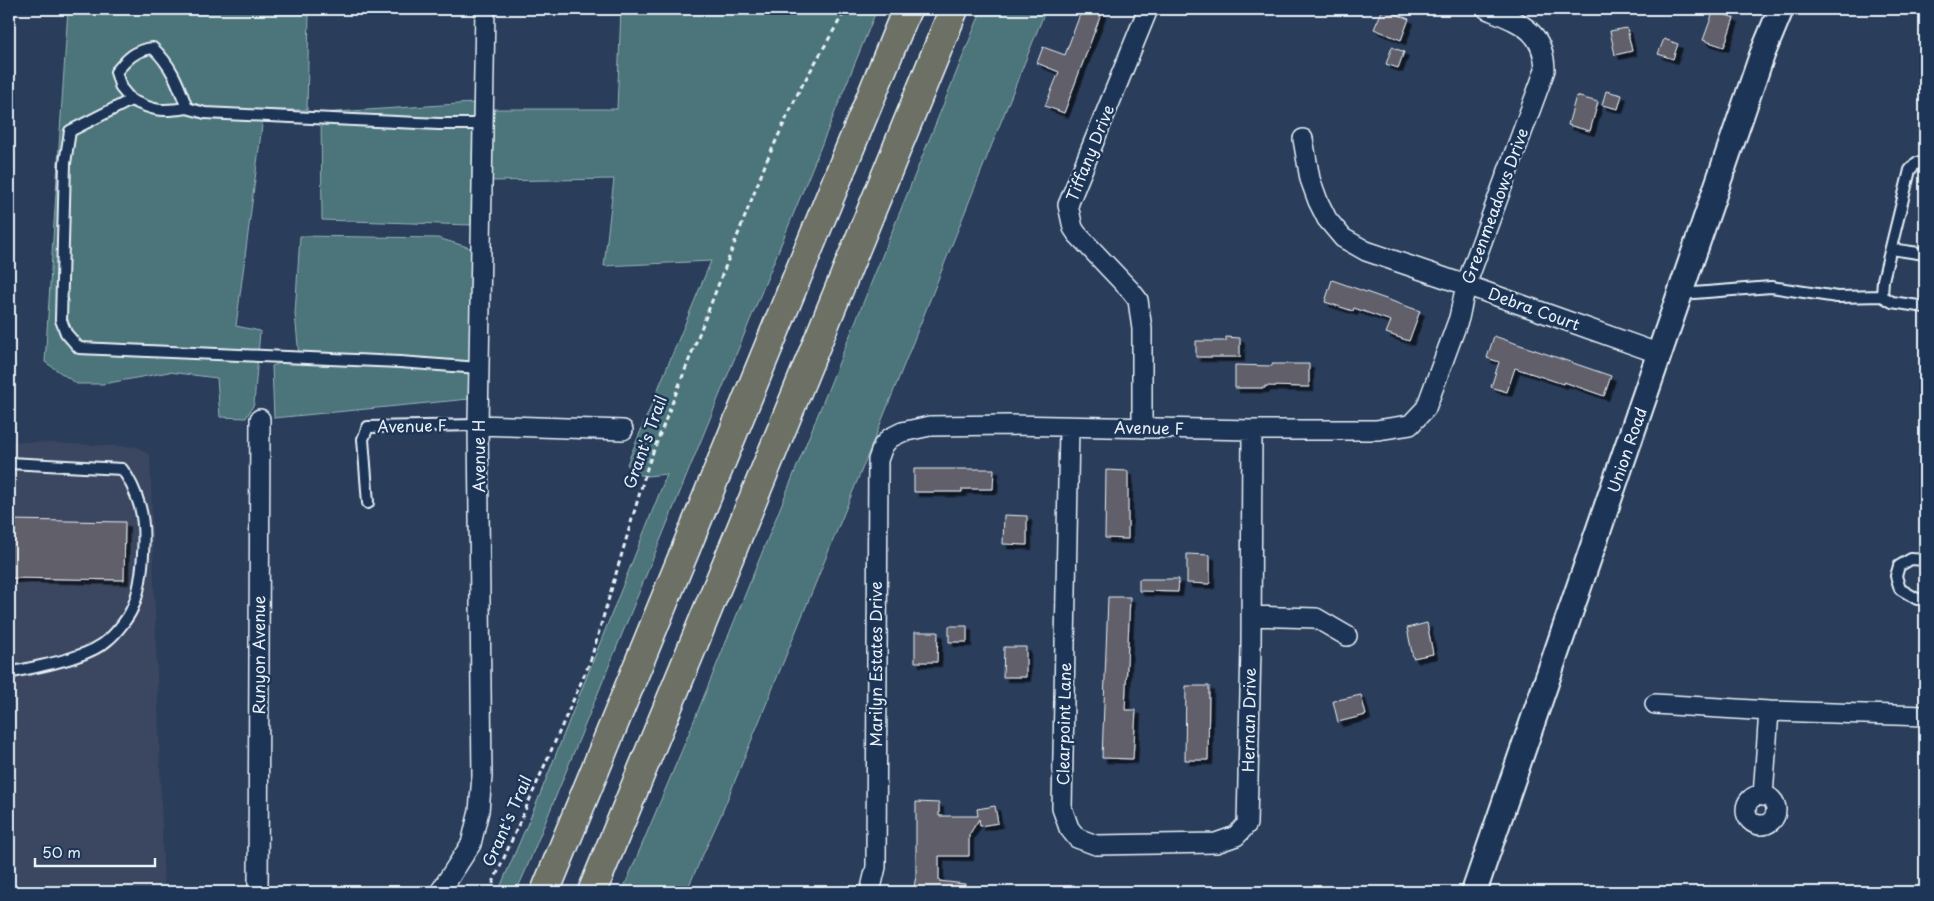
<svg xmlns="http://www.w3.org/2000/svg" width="1934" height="901" viewBox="0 0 1934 901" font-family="'Playpen Sans',sans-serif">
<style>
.built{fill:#3a4760}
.green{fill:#4c757a;stroke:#9ab3b9}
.building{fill:#605e6b;stroke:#e8f1f8;filter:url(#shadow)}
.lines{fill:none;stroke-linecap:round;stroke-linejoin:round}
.service-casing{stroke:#e8f1f8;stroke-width:14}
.minor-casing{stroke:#e8f1f8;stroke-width:22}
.tertiary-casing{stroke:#e8f1f8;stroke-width:28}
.motorway-casing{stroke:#e8f1f8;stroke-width:31}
.path{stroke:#e8f1f8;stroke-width:3;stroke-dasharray:5 4;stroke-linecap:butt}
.service{stroke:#1d3557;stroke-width:10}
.minor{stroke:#1d3557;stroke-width:19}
.tertiary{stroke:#1d3557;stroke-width:24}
.motorway{stroke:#6c7065;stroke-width:28}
.labels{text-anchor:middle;stroke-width:5;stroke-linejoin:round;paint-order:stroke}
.street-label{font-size:16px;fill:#e8f1f8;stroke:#1d3557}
</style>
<defs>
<filter id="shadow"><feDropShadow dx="4.5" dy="4.5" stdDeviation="0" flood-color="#0009"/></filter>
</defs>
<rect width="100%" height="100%" fill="#2a3d5b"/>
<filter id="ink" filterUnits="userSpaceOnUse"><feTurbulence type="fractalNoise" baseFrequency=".02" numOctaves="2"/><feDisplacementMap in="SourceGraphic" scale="10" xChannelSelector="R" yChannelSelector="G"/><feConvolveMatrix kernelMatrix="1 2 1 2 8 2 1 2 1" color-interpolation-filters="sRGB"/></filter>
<g filter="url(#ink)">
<path class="built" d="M9 9H15L9 117Z
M9 441 137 447 150 455 164 892H9Z"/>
<path class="green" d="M68 9H274L309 13 307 110H264L236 326 260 331 254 404 246 418 220 417 217 378 169 372 103 384H77L45 362Z
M621 9H877L525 872 516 892H498L537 802 667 474 647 476 634 474 627 464 711 261 604 266 614 179 491 181 494 109H617Z
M982 9H1046L882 420 721 815 686 892H622L687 738Z
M473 103 471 225 322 220 321 113Z
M300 236 438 238 471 248 469 399 274 418 272 366 299 356 295 314Z"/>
<path class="building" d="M1082 9H1103L1064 113 1045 106 1059 72 1037 63 1043 47 1065 55Z
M1383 9 1409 19 1401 40 1374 29Z
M1714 10 1734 18 1724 47 1703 40Z
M1627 28 1632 51 1615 55 1610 31Z
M1664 39 1678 44 1673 59 1658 54Z
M1392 47 1404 52 1398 68 1386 64Z
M1606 91 1622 95 1618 109 1602 105Z
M1576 96 1598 102 1590 131 1568 125Z
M1332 280 1420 311 1409 341 1386 333 1391 321 1354 308 1353 311 1325 302Z
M1494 336 1611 376 1604 396 1564 382 1563 384 1515 368 1507 392 1491 387 1499 362 1487 358Z
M1226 337 1240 338V357H1196V341H1226Z
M1272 364H1309V387L1265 386V388H1235V365L1272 366Z
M914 469H994L993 489H962V492H914Z
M1106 470 1128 471V539L1105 538Z
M1004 515 1027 516V545L1003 544Z
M9 520 125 522 124 580 9 578Z
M1187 554 1210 555V584L1187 583Z
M1139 579H1179L1178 592 1139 591Z
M1108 597H1130L1125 710H1136L1133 759 1102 758Z
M1427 623 1433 654 1413 658 1407 628Z
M949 626H967V642H949Z
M915 632H938L937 662H915Z
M1004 647H1026V677H1003Z
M1186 686H1209L1208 760H1185Z
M1361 695 1366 715 1338 722 1333 701Z
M916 802 939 803V816H978L977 809 995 806 998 823 980 826 979 819 969 835V856H939V881L965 884V892H913L916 876Z"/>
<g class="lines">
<defs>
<path id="service" d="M131 100C155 111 160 112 187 108
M1925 164 1916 163 1910 170 1883 280 1882 296 1892 302 1925 307
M1891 249 1925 254
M1681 294 1771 287 1837 297 1882 296
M479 368 400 362 79 348 66 333 61 320 65 163 70 131 131 100 121 88 116 72C127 59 135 50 153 48 172 66 178 84 187 108L205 113 439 124H483
M9 463 122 469C131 481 136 493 140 507 147 532 143 585 132 609 128 618 117 632 109 639 88 659 37 666 9 673
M368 503 363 439 368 427 478 425
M1925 560 1911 559 1899 566 1896 576 1900 589 1917 599H1925"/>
<path id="minor" d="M1303 139 1310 179 1318 201 1327 219 1343 238 1366 251 1466 285 1660 354
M478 425 623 430
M1069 427 1062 808 1069 828 1077 838 1096 845 1216 843 1236 836 1247 824 1251 648 1252 430
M1142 428V329L1138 300 1131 291 1077 234 1073 228 1068 205 1148 9
M1251 616 1316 618 1347 636
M1655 704 1769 711 1925 716
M1746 810a15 15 0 1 1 30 0a15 15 0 1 1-30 0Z
M1763 796 1769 711
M258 892 260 419
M440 892 471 844 479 811 482 776 478 425 485 9
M870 892 876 867 878 460 883 446 890 438 902 432 930 426 1009 425 1252 430H1377L1410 425 1426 408 1459 318 1466 285 1545 70C1544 30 1520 23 1487 9"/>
<path id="tertiary" d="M1474 892 1762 55 1781 9"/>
<path id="motorway" d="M545 892 907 9
M592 892 954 9"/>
</defs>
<use href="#service" class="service-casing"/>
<use href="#minor" class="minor-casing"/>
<use href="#tertiary" class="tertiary-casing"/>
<use href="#motorway" class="motorway-casing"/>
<path class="path" d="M489 892 590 662 648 465 767 160 800 89 846 9"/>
<use href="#service" class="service"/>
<use href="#minor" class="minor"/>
<use href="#tertiary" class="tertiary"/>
<use href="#motorway" class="motorway"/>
</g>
</g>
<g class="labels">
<g class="street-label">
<text transform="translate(1090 153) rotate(-68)" y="6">Tiffany Drive</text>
<text transform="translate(1495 206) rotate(-70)" y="6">Greenmeadows Drive</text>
<text transform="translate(1534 309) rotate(20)" y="6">Debra Court</text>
<text transform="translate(412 426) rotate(-1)" y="6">Avenue F</text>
<text transform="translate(1149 428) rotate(1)" y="6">Avenue F</text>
<text transform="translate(645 442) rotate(-70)" y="6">Grant's Trail</text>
<text transform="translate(1627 450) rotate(-71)" y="6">Union Road</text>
<text transform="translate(479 456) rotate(-90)" y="6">Avenue H</text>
<text transform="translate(259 655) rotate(-90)" y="6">Runyon Avenue</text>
<text transform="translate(876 664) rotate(-90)" y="6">Marilyn Estates Drive</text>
<text transform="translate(1249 720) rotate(-89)" y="6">Hernan Drive</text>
<text transform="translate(1064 724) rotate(-89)" y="6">Clearpoint Lane</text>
<text transform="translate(507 821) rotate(-66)" y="6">Grant's Trail</text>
</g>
</g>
<rect width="1934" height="901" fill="none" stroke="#1d3557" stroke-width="30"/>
<rect x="15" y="15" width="1904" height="871" fill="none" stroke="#e8f1f8" stroke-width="2" filter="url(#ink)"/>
<path d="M35 858v8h120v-8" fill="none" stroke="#e8f1f8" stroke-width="2.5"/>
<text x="42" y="858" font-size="15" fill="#e8f1f8" stroke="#1d3557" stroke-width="4" paint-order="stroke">50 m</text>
</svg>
